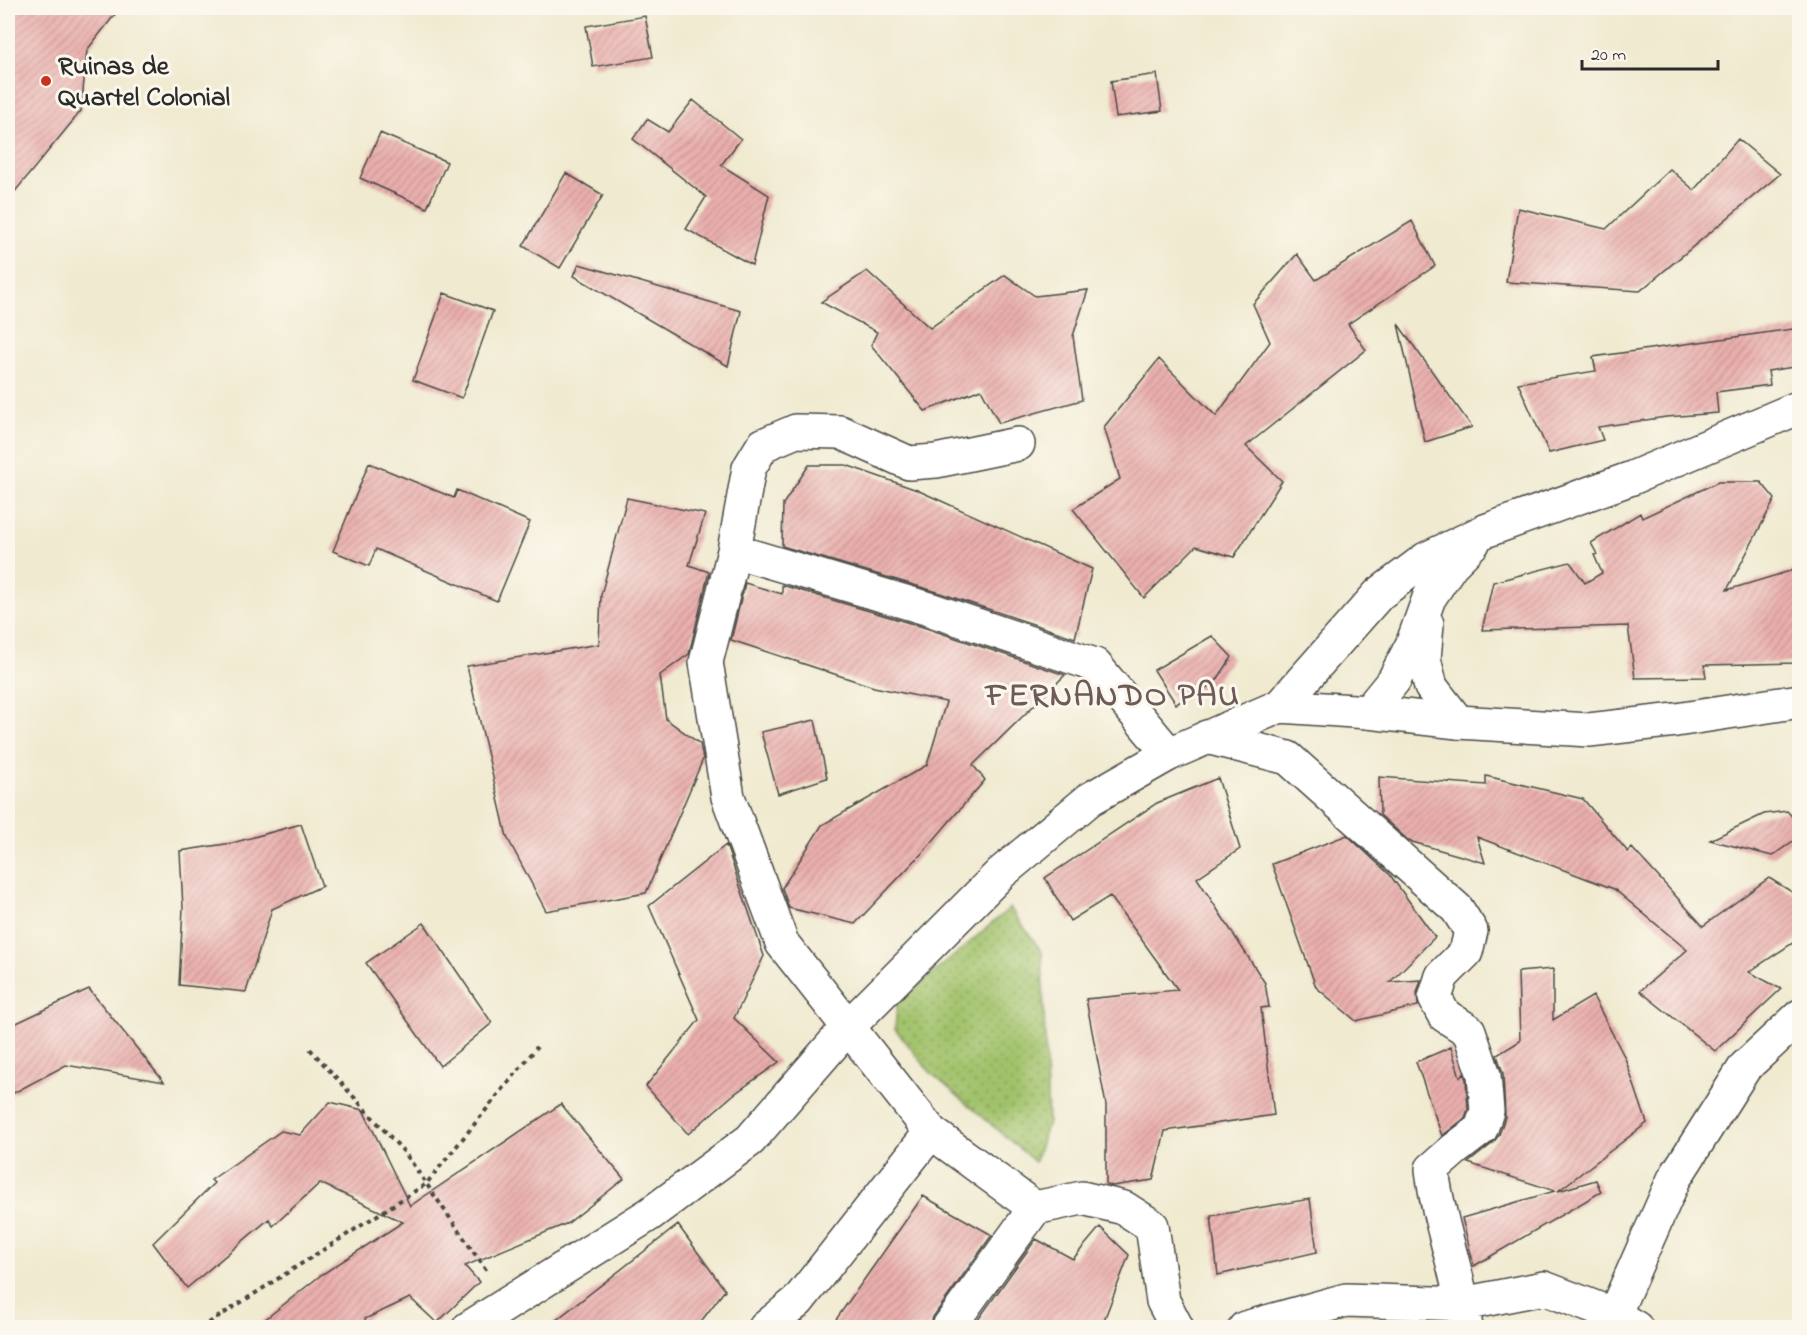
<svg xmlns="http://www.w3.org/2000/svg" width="1807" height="1335" viewBox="0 0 1807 1335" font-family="'Indie Flower',sans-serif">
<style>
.park{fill:url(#park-dots);stroke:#66764a;stroke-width:1.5}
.building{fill:url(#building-hatch)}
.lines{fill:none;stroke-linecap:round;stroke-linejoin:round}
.street-casing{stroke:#494844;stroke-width:36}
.secondary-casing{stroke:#494844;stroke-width:36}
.path{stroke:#494844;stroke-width:4;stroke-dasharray:4.5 4.5;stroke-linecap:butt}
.street{stroke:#fff;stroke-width:33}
.secondary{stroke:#fff;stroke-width:33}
.poi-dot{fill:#c8321e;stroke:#fbf7ec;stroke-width:2}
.labels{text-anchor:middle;stroke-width:6;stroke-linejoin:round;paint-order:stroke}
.poi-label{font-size:27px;font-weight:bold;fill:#2b2b2b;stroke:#fbf7ec;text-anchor:start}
.district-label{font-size:33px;font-weight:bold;letter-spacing:1.5px;fill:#6e5a59;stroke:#fbf7ec}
</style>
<defs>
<pattern id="park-dots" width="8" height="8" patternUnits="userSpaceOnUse" patternTransform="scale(1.5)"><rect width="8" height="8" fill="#a1c26a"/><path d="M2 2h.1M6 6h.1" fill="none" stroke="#839e57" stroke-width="1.8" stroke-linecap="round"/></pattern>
<pattern id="building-hatch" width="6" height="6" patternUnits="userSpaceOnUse" patternTransform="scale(1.5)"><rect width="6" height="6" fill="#ebb0ae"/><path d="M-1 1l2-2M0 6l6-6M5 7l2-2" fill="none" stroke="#bf8f8e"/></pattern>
</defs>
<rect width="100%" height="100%" fill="#fbf7ec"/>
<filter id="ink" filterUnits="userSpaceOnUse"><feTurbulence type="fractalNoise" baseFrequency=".0167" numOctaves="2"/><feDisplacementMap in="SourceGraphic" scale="12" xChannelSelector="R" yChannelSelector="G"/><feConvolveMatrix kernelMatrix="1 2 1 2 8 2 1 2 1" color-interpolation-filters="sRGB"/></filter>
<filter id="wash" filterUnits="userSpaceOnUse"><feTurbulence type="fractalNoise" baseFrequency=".008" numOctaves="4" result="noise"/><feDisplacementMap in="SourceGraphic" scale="24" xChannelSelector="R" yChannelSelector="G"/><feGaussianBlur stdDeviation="1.35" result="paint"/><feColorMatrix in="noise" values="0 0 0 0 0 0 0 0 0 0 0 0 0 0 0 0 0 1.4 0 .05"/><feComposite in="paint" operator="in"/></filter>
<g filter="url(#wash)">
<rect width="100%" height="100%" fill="#f0ead0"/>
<path class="park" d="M1010 908 1042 952 1048 1122 1035 1162 931 1073 895 1029 897 1004Z"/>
<g id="blocks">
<path class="building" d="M8 8H120L87 50 81 111 8 200Z
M645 16 653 57 593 67 586 26Z
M1157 74 1162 111 1116 117 1111 81Z
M693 100 741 139 721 165 769 195 752 265 686 229 706 197 633 139 647 119 668 132Z
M380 133 447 162 427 208 360 178Z
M1738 139 1780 174 1640 291 1506 282 1518 208 1606 229 1670 169 1694 190Z
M566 173 603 195 560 268 523 246Z
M1412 221 1435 266 1348 324 1366 350 1246 446 1282 481 1234 557 1196 546 1144 598 1073 509 1120 479 1104 427 1159 359 1216 416 1270 342 1253 304 1297 254 1316 280Z
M579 264 741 311 728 366 574 276Z
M867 271 930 328 1005 275 1035 296 1088 290 1073 336 1082 400 999 423 981 389 925 411 871 345 877 332 821 302Z
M444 293 493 311 462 398 413 380Z
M1398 324 1472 427 1425 442Z
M1800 328V366L1768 371 1770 385 1716 392 1718 413 1666 417 1598 427 1603 440 1549 453 1518 383 1596 371 1593 357Z
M369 463 454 498 457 490 530 522 497 601 376 549 369 566 333 551Z
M809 465H846L917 490 1092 569 1075 638 934 591 782 546 783 504Z
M1718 482H1761L1775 499 1727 590 1800 568V663L1704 665 1706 677 1635 678 1628 626 1482 630 1493 582 1570 562 1585 583 1602 573 1594 555 1597 554 1591 543 1640 513 1642 518Z
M627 498 705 514 689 565 709 572 689 654 660 675 666 719 700 744 703 759 646 893 546 911 507 837 467 666 599 644 601 595Z
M745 583 782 594V585L923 627 1065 675 973 765 985 780 925 850 855 924 789 908 782 888 822 825 927 765 946 702 874 687 731 640Z
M1212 636 1232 657 1215 683 1176 704 1154 670Z
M815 720 827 778 778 794 761 732Z
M1486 776 1583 799 1628 852 1632 848 1703 926 1769 878 1800 897V938L1749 972 1781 989 1715 1051 1640 991 1687 950 1614 889 1477 837 1485 863 1409 841 1380 815 1379 777 1486 785Z
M1218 778 1240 849 1197 878 1265 983 1269 1007 1261 1008 1274 1115 1165 1131 1153 1180 1112 1186 1106 1184V1105L1086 999 1178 990 1110 896 1070 921 1045 878 1157 803Z
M1787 811 1800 825V836L1772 856 1710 840 1764 814Z
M301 824 322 886 272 909 246 992 179 985 183 908 180 851 232 843Z
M1347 835 1390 875 1435 937 1390 982 1421 980 1417 993 1418 1006 1356 1021 1316 987 1272 864Z
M726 845 764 956 734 1018 779 1062 733 1095 688 1134 646 1086 699 1020 649 906Z
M424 923 492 1023 440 1066 366 963Z
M1553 969V1020L1593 996 1625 1058 1647 1123 1558 1191 1596 1180 1601 1192 1474 1266 1462 1218 1555 1191 1468 1163 1493 1143 1499 1135 1505 1117 1503 1073 1497 1055 1520 1041 1518 972Z
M89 989 164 1082 66 1065 8 1096V1027Z
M1451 1047 1460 1077 1464 1074 1466 1079 1468 1109 1465 1118 1442 1136 1416 1062Z
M330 1102 363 1110 410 1206 561 1104 624 1179 568 1223 465 1266 479 1282 437 1323 410 1298 365 1319 366 1328H254L321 1275 403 1222 320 1183 273 1226 269 1219 187 1288 153 1243 214 1183 211 1180 281 1131 300 1135Z
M923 1196 992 1235 933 1317 930 1328H830Z
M1310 1199 1317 1252 1218 1275 1211 1216Z
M678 1225 725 1290 696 1328H546Z
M1100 1227 1129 1255 1101 1328H972L1036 1239 1073 1259Z"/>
</g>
</g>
<g filter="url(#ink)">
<use href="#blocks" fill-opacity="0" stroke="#494844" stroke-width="1.5"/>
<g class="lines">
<defs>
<path id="street" d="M734 551 929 609 1095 665 1169 754
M1427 624 1424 659 1431 687 1458 722
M1280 706 1379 594 1426 559 1485 531 1632 478 1800 407
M1368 712 1394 680 1412 645 1429 598 1451 565 1473 543
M1207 737 1288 758 1457 909 1471 931 1466 952 1442 976 1435 998 1444 1015 1469 1031 1484 1075 1487 1111 1481 1129 1455 1149 1432 1169C1438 1223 1460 1274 1466 1328
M931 1132 1035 1208
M1614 1315 1674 1179 1745 1067 1800 1016
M765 1328 798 1301 931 1132 782 943 728 797 706 662 734 551 749 468 763 445 796 431 840 432 909 463 936 461 1018 444
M948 1328 1035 1208 1082 1198 1124 1208 1152 1226 1163 1301 1177 1328
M1245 1328 1346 1300 1463 1304 1544 1288 1614 1315 1636 1328"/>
<path id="secondary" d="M469 1328 650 1214 750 1140 848 1027 1001 873 1090 799 1169 754 1280 706 1368 712 1458 722 1589 730 1676 720 1800 701"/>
</defs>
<use href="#street" class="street-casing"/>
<use href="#secondary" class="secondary-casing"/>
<path class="path" d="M310 1049 405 1153 486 1270
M201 1328 426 1184 537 1047"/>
<use href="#street" class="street"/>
<use href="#secondary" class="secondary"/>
</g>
</g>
<circle class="poi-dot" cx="46" cy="81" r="6"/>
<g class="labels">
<g class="poi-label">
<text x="58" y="74">Ruinas de<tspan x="58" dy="31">Quartel Colonial</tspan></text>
</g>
<g class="district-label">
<text x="1113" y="705">FERNANDO PAU</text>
</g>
</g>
<rect width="1807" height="1335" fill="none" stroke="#fbf7ec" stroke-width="30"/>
<path d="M1582 60v9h136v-9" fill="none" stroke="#2b2b2b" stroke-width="3"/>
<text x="1591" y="60" font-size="18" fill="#2b2b2b" stroke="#fbf7ec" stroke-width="4.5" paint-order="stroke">20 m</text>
</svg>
